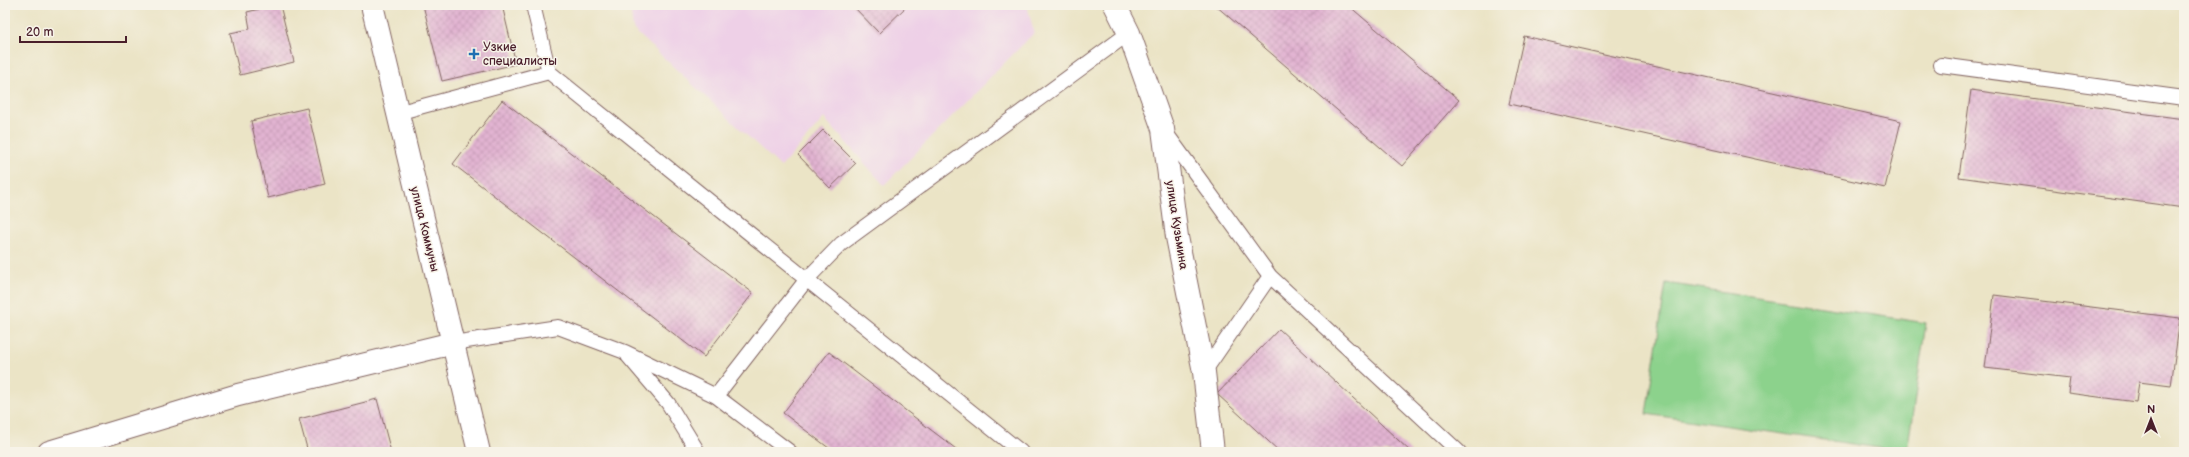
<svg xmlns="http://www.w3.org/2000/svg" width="2189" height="457" viewBox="0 0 2189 457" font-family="'Balsamiq Sans',sans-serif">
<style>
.built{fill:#eed0e7}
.green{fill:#8cd28c;stroke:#6b785c}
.building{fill:url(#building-cross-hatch)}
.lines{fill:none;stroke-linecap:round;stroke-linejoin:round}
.lane-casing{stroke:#826461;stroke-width:16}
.street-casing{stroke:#826461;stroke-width:24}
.lane{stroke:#fff;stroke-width:14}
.street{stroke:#fff;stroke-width:22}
.poi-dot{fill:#1f6fb2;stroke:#f7f3e8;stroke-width:1.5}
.labels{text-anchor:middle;stroke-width:3;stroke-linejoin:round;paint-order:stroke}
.poi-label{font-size:12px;fill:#4a1f2b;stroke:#f7f3e8;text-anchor:start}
.street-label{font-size:12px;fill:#4a1f2b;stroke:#f7f3e8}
</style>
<defs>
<pattern id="building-cross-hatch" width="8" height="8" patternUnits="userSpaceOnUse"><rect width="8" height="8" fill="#e2b4d2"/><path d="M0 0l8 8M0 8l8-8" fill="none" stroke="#c39ab4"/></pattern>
</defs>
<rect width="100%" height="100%" fill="#f7f3e8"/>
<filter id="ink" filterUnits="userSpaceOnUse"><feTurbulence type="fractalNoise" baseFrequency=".025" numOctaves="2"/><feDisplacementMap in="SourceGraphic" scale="8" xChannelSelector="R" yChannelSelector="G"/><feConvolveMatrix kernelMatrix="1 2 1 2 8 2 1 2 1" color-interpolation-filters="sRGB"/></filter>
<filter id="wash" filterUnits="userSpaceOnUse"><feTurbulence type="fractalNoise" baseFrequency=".012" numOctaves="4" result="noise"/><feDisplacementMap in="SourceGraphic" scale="16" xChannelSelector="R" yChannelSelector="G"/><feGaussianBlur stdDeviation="0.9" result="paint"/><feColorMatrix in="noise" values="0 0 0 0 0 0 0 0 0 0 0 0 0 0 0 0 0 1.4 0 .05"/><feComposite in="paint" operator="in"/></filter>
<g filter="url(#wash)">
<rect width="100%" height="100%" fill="#ebe4c6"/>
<path class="built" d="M630 5H1027L1034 33 884 185 824 118 781 167 633 29Z"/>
<path class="green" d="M1666 283 1926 323 1907 452 1646 414Z"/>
<g id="blocks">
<path class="building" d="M276 5H280L294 62 240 75 230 33 250 29 247 12Z
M423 5H502L516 64 442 81Z
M852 5H908L879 33Z
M1215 5H1348L1459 100 1402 166Z
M1524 36 1901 121 1885 188 1509 104Z
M1971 90 2184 119V208L1959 177Z
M502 100 753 293 704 357 453 164Z
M307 108 325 184 268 198 251 121Z
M823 130 856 163 830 188 798 155Z
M1994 295 2180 318 2171 386 2139 382 2136 402 2068 393 2070 378 1985 368Z
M1279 329 1411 452H1280L1217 394Z
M829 352 960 452H834L783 413Z
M377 399 391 452H308L299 419Z"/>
</g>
</g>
<g filter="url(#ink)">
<use href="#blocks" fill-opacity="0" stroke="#826461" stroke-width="1"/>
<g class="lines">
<defs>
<path id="lane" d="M533 5 549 72
M1941 65 2184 98
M397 113 549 72 1021 452
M1166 133 1270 276 1459 452
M453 343 558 327 625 352 716 396 807 279 841 244 1129 33
M628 356 668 403 698 452
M1204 372 1270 276
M716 396 790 452"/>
<path id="street" d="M372 5 479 452
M1115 5 1129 33 1163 129 1177 237 1204 372 1213 452
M49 452 238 395 453 343"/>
</defs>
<use href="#lane" class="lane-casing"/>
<use href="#street" class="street-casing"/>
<use href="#lane" class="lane"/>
<use href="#street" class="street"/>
</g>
</g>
<path class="poi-dot" d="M472 48h4v4h4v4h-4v4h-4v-4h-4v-4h4z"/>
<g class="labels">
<g class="poi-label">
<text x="483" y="51">Узкие<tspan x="483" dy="14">специалисты</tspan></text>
</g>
<g class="street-label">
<text transform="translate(1177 225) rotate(81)" y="4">улица Кузьмина</text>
<text transform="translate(425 229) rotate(76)" y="4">улица Коммуны</text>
</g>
</g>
<rect width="2189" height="457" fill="none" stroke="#f7f3e8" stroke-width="20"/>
<g transform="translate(2151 419)" stroke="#f7f3e8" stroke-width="3" paint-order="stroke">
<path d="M0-3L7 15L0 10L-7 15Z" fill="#4a1f2b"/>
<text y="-6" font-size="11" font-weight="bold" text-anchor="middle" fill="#4a1f2b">N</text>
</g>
<path d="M20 36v6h106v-6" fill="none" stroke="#4a1f2b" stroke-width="2"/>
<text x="26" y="36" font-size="12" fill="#4a1f2b" stroke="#f7f3e8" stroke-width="3" paint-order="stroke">20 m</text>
</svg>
